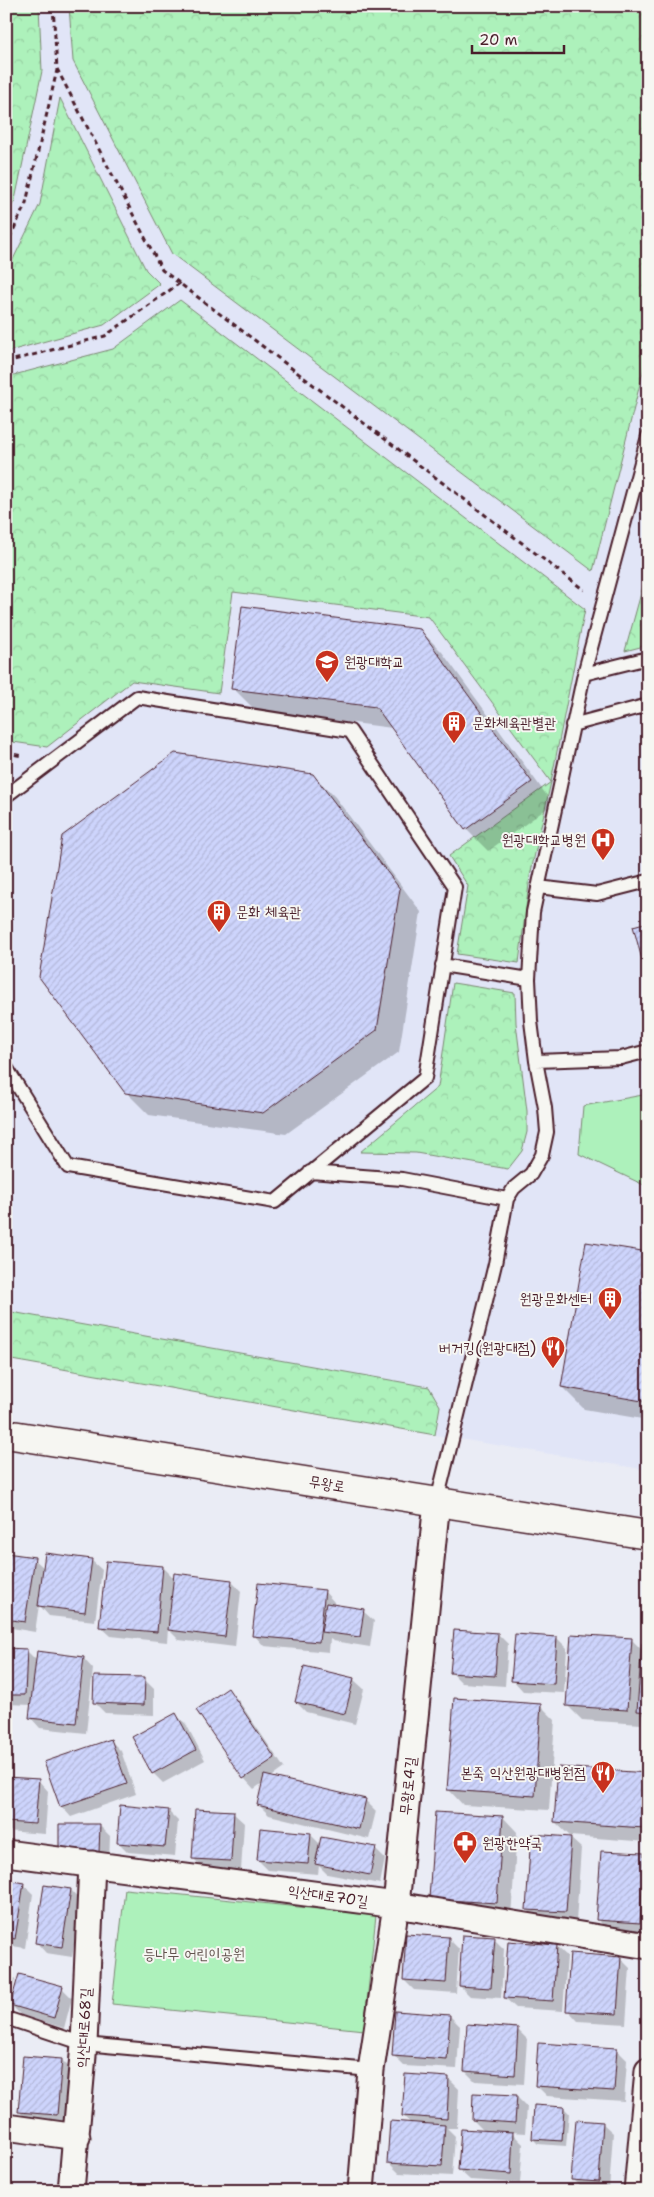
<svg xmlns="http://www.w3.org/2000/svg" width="654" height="2197" viewBox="0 0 654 2197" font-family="'Shantell Sans','Poor Story',sans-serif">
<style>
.built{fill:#e1e5f7}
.forest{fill:url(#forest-crowns);stroke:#7c8873}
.green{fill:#adf1bb;stroke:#7c8873}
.shadow{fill:#0003}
.building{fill:url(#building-hatch);stroke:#4a1f2b}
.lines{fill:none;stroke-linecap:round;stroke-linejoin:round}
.lane-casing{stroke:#4a1f2b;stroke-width:16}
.street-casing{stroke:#4a1f2b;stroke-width:29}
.secondary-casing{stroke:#4a1f2b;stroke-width:31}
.path{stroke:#4a1f2b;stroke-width:3;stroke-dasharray:5 4;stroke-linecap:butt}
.lane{stroke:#f6f6f2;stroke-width:12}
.street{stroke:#f6f6f2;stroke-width:25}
.secondary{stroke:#f6f6f2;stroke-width:28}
.labels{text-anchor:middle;stroke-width:4;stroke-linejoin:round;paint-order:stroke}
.poi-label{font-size:15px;fill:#4a1f2b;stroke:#f6f6f2;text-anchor:start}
.street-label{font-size:15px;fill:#4a1f2b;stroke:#f6f6f2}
.park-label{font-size:15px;fill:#63544f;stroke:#f6f6f2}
</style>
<defs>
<pattern id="forest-crowns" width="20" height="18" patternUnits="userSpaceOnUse" patternTransform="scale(1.25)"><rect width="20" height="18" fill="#adf1bb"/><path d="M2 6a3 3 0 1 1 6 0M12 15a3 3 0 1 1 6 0" fill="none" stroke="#96cea1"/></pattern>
<pattern id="building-hatch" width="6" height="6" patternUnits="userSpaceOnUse" patternTransform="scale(1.25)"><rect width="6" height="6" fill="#cdd4fc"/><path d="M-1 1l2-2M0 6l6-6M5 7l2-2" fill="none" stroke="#b2b6d8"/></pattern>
</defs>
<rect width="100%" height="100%" fill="#eaecf5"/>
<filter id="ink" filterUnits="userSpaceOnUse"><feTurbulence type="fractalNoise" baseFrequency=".02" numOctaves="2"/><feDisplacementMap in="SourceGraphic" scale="10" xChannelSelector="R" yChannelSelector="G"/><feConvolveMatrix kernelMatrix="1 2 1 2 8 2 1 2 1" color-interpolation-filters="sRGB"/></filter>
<g filter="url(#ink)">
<path class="built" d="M6 6H648V1470L435 1435 6 1359Z"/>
<path class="forest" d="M6 6H39L42 71 15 200 6 217Z
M69 6H648V352L593 571 172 254 73 61Z
M60 98 146 270 160 284 104 325 6 352 9 294 6 293V274L40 204Z
M180 300 585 609 551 782 530 876 519 963 457 954 468 886 449 856 551 782 429 617 233 592 219 693 132 681 47 747 6 741V377L113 349Z
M648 568V645L625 651Z
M453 983 515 993 516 1023 527 1111V1132L522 1151 508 1169 416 1153 360 1152 438 1087Z
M6 1311 429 1387 440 1406 435 1435 6 1359Z"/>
<path class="green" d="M648 1094V1187L579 1154 583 1106Z
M125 1889 376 1915 364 2030 112 2004Z"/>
<path class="shadow" d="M420 630 442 652 553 804 488 851 466 829 392 728 255 710 233 688Z
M313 775 335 797 421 912 399 1052 286 1134 149 1115 126 1092Z
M648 1254V1420L584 1409 562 1387Z
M6 1554 34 1559 44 1568 91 1560 102 1570 95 1621 49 1616 39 1605 35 1632 6 1627Z
M163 1567 175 1579 231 1581 241 1591 235 1647 179 1640 168 1629 167 1642 111 1636 100 1626Z
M324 1591 334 1602V1606L363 1611 374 1621 370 1647 333 1641 330 1639 329 1652 264 1646 254 1635Z
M498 1634 508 1644 505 1686 462 1683 452 1673Z
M557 1638 567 1648 564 1693 523 1691 513 1680Z
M631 1639 643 1651 648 1645V1720L642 1713 641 1724 582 1720 568 1706Z
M6 1650H26L37 1661 83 1658 93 1669 86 1733 40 1728 30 1717 32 1705 6 1704Z
M144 1679 154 1689V1715L105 1713 95 1703Z
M353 1679 364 1689 355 1724 306 1712 296 1702Z
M228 1690 238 1700 284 1768 270 1778 366 1801 376 1811 369 1839 269 1815 258 1804 264 1782 254 1789 244 1778Z
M540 1705 555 1720 549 1810 463 1805 449 1790Z
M175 1714 186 1724 205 1760 163 1783 153 1773Z
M110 1740 121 1751 136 1794 71 1817 61 1806Z
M648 1774V1842L570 1836 555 1822Z
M6 1778 38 1780 48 1791 45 1834 6 1831Z
M168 1811 178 1821 175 1856 128 1852 118 1842Z
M233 1813 244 1823 241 1871 204 1869 194 1859Z
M503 1817 517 1832 511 1917 431 1898Z
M99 1825 110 1836 109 1863H70Z
M310 1834 320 1844 375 1849 385 1859 380 1884 327 1874 319 1866 318 1874 268 1870 258 1860Z
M570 1838 581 1848 576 1922 537 1920 527 1909Z
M644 1855 648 1859V1932L607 1929 597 1919Z
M6 1881 23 1884 33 1894 25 1948 6 1945Z
M45 1886 71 1890 81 1901 72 1957 46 1953 36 1942Z
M448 1938 459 1949 456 1993 414 1990 404 1980Z
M494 1939 504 1949 501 1998 470 1996 460 1986Z
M556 1946 567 1956 563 2011 516 2008 505 1998Z
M620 1958 630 1968 626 2024 578 2021 568 2010Z
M6 1970 15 1979 6 2002Z
M62 1988 72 1998 64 2028 21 2015 11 2005Z
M450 2016 460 2026 457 2069 404 2066 394 2056Z
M517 2029 527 2039 524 2084 475 2081 465 2071Z
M6 2049 9 2052 6 2072Z
M616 2049 627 2060 624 2101 547 2096 536 2085Z
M62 2060 72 2071 67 2125 29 2122 19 2111Z
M449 2079 459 2089 457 2128H447L455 2136 452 2176 399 2173 388 2162 412 2124 403 2116Z
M517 2097 527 2107 525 2133 511 2132 523 2144 520 2183 470 2180 459 2170 485 2132 473 2120Z
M564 2108 569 2113 566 2146 538 2144 533 2139Z
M602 2123 613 2133 609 2191 583 2190 573 2180Z"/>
<path class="building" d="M242 606 420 629 532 782 465 830 376 707 231 689Z
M175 753 313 774 400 889 377 1030 263 1113 125 1093 39 977 62 836Z
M648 922V982L633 926Z
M586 1242 648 1252V1402L561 1387Z
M6 1553 35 1557 25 1622 6 1619Z
M45 1553 92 1559 85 1612 38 1606Z
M106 1561 163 1566 157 1632 99 1627Z
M174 1573 232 1580 225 1637 168 1630Z
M258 1583 325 1590 319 1642 252 1636Z
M326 1603 364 1609 360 1637 321 1632Z
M454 1630 498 1633 495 1676 450 1673Z
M515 1634 557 1637 554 1684 511 1681Z
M571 1634 632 1638 627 1710 566 1706Z
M642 1643 648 1644V1712L637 1711Z
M6 1648 27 1649 25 1695H6Z
M37 1651 84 1657 76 1723 29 1718Z
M304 1666 354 1678 345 1714 295 1702Z
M94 1676 145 1677 144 1705 93 1703Z
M228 1688 275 1758 243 1779 196 1710Z
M454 1698 541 1704 535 1796 447 1790Z
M176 1713 196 1750 152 1774 132 1737Z
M111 1739 127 1784 60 1807 44 1762Z
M558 1767 648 1773 645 1828 554 1822Z
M264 1775 366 1799 359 1829 257 1805Z
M6 1777 39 1779 35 1824 6 1822Z
M120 1805 169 1810 165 1847 117 1843Z
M195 1809 234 1811 231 1861 192 1859Z
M435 1812 503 1816 497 1903 429 1899Z
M59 1824H100L99 1853H59Z
M260 1828 311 1833 308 1864 257 1860Z
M531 1834 571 1837 566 1912 526 1910Z
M321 1837 376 1847 370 1875 315 1864Z
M601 1851 644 1853 640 1923 596 1920Z
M6 1880 24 1883 15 1939 6 1937Z
M44 1885 71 1889 62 1947 35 1943Z
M406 1934 449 1937 446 1983 403 1980Z
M462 1935 495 1937 491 1988 459 1986Z
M508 1941 557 1945 553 2001 504 1998Z
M570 1953 621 1957 617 2014 566 2011Z
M19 1974 63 1986 54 2018 10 2005Z
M395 2011 450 2015 447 2060 392 2056Z
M467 2024 518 2028 515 2075 464 2071Z
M538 2043 617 2048 614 2091 535 2086Z
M23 2056 62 2059 57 2115 18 2112Z
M405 2074 449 2077 447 2119 402 2116Z
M473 2093 517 2095 515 2123 472 2120Z
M534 2105 564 2107 562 2141 532 2139Z
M576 2120 603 2122 599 2182 571 2180Z
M390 2121 445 2125 442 2166 387 2163Z
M461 2129 513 2132 511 2174 458 2170Z
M390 2187 429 2189V2191H389Z"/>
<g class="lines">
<defs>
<path id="lane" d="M584 674 648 658
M572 725 648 705
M6 796 137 697 350 731 455 887 425 1078 275 1202 68 1167 6 1067
M538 887 597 894 648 881
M442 965 529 979
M536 1061 621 1058 648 1051
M310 1172 402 1179 507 1199
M437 1501 495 1264 507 1199 514 1188 531 1174 542 1155 547 1132 545 1108 536 1061 531 1021 529 979 533 912 584 674 648 436
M6 2018 84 2044 371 2070"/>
<path id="street" d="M6 1853 396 1905 648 1946
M6 2127 77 2137
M71 2191 84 2044 92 1864
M361 2191 371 2070 396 1905 437 1501
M637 2191 648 2071"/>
<path id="secondary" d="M6 1434 648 1535"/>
</defs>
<use href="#lane" class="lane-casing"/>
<use href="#street" class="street-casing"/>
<use href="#secondary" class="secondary-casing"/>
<path class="path" d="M53 6 57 69 162 270 584 590
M6 246 26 203 57 70
M6 362 105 336 180 283
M6 753 23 756"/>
<use href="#lane" class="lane"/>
<use href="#street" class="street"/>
<use href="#secondary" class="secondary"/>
</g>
</g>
<defs>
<symbol id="university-pin" viewBox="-11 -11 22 30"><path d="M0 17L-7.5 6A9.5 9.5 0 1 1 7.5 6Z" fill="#c8321e" stroke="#f6f6f2"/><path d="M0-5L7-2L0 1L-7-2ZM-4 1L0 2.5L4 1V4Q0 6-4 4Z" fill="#fff"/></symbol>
<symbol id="building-pin" viewBox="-11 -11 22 30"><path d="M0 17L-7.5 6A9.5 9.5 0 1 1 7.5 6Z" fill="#c8321e" stroke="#f6f6f2"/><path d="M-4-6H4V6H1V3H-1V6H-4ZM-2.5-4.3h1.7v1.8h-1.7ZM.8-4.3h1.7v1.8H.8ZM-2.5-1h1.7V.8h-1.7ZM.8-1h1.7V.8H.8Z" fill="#fff"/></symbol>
<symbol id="hospital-pin" viewBox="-11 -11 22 30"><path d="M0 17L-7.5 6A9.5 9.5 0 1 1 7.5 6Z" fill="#c8321e" stroke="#f6f6f2"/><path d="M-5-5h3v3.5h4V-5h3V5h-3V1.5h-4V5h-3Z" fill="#fff"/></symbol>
<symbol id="restaurant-pin" viewBox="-11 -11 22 30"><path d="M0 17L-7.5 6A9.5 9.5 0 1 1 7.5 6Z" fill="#c8321e" stroke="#f6f6f2"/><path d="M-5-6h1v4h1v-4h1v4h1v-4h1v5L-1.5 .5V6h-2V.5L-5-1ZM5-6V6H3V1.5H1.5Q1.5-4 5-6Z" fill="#fff"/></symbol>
<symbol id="pharmacy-pin" viewBox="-11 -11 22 30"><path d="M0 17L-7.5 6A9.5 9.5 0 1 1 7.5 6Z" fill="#c8321e" stroke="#f6f6f2"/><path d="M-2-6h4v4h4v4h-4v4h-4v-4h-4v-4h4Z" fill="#fff"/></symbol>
</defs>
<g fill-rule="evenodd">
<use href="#university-pin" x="313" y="648" width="28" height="38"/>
<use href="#building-pin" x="440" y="709" width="28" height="38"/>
<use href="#hospital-pin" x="589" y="826" width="28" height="38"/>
<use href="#building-pin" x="205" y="898" width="28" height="38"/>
<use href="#building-pin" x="596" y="1285" width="28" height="38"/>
<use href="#restaurant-pin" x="539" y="1334" width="28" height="38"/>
<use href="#restaurant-pin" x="589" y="1759" width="28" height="38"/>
<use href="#pharmacy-pin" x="451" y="1829" width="28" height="38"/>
</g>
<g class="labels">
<g class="poi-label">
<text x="344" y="667">원광대학교</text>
<text x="472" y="728">문화체육관별관</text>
<text x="586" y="845" text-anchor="end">원광대학교병원</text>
<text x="236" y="917">문화 체육관</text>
<text x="592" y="1304" text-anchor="end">원광문화센터</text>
<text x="536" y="1353" text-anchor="end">버거킹(원광대점)</text>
<text x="586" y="1778" text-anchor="end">본죽 익산원광대병원점</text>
<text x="482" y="1848">원광한약국</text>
</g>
<g class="street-label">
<text transform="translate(327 1484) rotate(9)" y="5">무왕로</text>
<text transform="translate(408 1786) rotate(-84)" y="5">무왕로4길</text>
<text transform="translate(328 1896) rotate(8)" y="5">익산대로70길</text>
<text transform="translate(84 2028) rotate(-87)" y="5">익산대로68길</text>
</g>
<g class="park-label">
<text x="194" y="1959">등나무 어린이공원</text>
</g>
</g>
<rect width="654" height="2197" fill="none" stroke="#f6f6f2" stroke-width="25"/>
<rect x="12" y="12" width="629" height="2172" fill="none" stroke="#4a1f2b" stroke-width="2" filter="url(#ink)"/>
<path d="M472 45v8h92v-8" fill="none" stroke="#4a1f2b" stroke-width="2.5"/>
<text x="479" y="45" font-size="15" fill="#4a1f2b" stroke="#f6f6f2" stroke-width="4" paint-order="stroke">20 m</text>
</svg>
